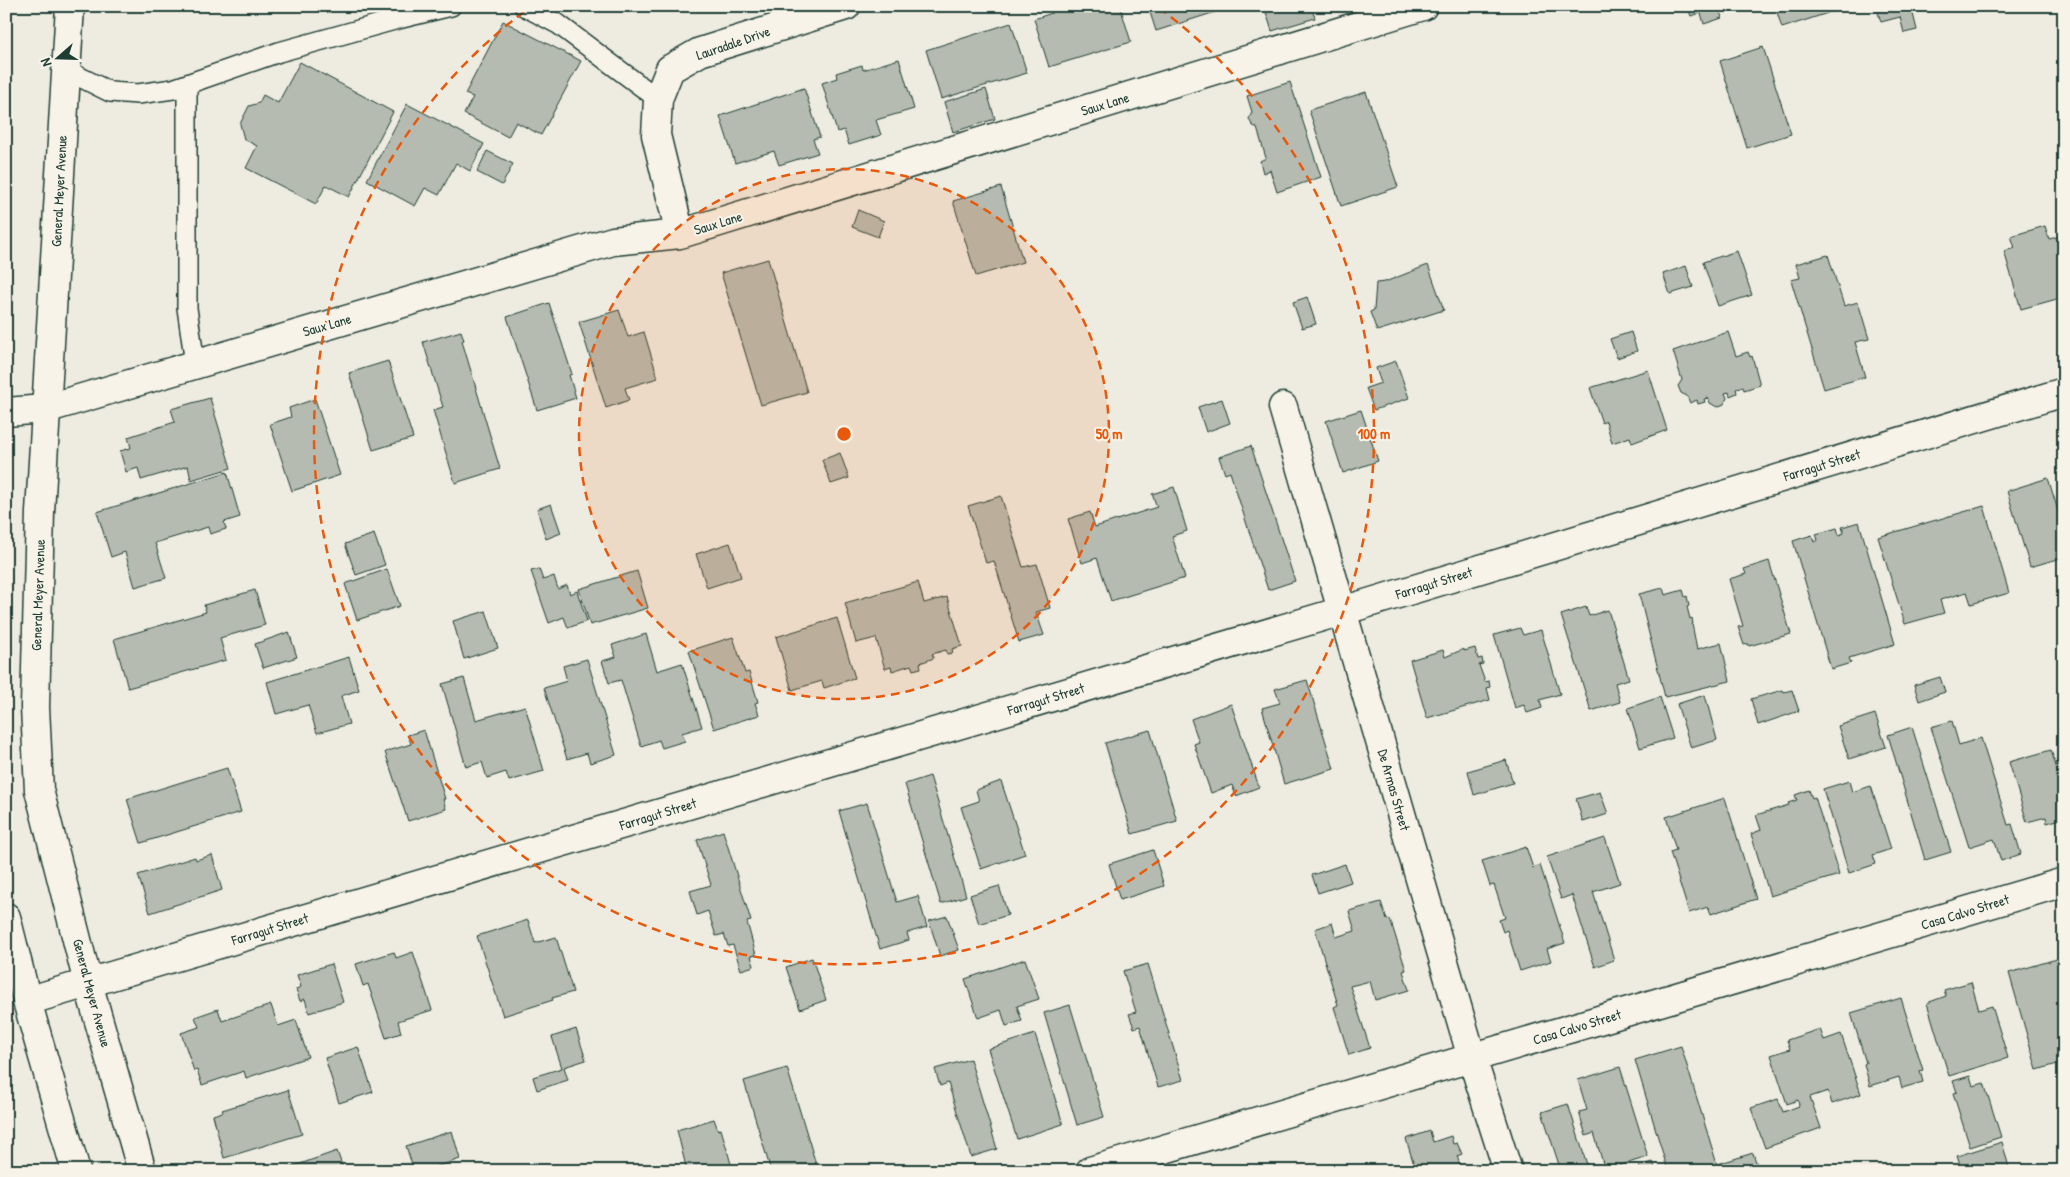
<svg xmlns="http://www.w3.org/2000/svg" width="2070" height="1177" viewBox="0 0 2070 1177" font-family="'Patrick Hand',sans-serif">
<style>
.building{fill:#b5bbb0;stroke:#1f3d34}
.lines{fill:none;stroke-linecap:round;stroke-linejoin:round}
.lane-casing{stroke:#1f3d34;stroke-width:22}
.street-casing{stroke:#1f3d34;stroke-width:31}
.secondary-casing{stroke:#1f3d34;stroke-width:31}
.lane{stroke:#f7f3e8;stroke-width:19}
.street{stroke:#f7f3e8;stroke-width:28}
.secondary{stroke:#f7f3e8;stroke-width:28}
.ring{fill:none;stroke:#e8590c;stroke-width:2.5;stroke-dasharray:9 6}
.labels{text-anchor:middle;stroke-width:4;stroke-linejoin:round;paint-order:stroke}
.street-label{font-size:14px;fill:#1f3d34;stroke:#f7f3e8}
.centre{fill:#e8590c;stroke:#f7f3e8;stroke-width:2.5}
.ring-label{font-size:15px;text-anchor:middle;font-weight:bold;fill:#e8590c;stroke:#f7f3e8;stroke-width:4;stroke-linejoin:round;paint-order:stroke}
</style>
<rect width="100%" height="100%" fill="#eeece1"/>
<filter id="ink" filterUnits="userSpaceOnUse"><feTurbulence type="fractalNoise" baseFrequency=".02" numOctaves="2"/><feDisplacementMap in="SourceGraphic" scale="10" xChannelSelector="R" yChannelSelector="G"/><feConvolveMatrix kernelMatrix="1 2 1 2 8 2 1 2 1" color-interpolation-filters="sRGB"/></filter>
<g filter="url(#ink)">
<path class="building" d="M1120 6 1131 42 1049 67 1034 19 1052 13 1050 7 1052 6Z
M1148 6H1234L1156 31Z
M1264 6H1311L1315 18 1272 31Z
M1687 6H1722L1719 7 1722 18 1704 24 1701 13 1691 16Z
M1775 6H1843V8L1782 28Z
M1876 6H1911L1917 30 1904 33 1900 17 1881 22Z
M503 21 581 61 541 135 516 122 508 137 464 114 473 97 465 94Z
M1011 23 1027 73 941 99 926 50Z
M1763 47 1791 134 1747 148 1720 61Z
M899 59 914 109 876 120 881 135 849 145 844 130 837 132 822 83 837 78 836 73 862 65 863 70Z
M300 62 393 112 349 197 326 185 316 204 246 168 257 146 244 139 240 124 249 106 259 103 263 95 278 103Z
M1290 82 1321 177 1277 192 1270 170 1263 173 1260 161 1266 158 1257 128 1252 125 1249 119 1252 112 1247 96Z
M804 88 820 137 813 139 818 153 779 165 774 151 735 163 720 116Z
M986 89 995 119 953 132 944 102Z
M1366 92 1398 187 1341 206 1309 110Z
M407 104 484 144 470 171 456 163 439 195 425 188 415 206 367 180Z
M487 151 513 164 502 185 477 172Z
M1001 187 1023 262 976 276 953 201Z
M858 210 884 221 878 237 852 227Z
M2045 226 2049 239 2064 235V270L2060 271 2064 282V297L2021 309 2004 251 2015 248 2011 236Z
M1737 251 1752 295 1718 306 1703 262Z
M1828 255 1844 306 1858 302 1869 339 1855 342 1865 377 1824 389 1791 280 1800 278 1796 264Z
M768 259 807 392 761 405 721 273Z
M1428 265 1444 310 1377 331 1370 312 1374 310 1376 283 1385 282Z
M1686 266 1693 287 1670 294 1663 274Z
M1307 297 1316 324 1302 328 1293 302Z
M549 303 572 374 569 375 576 398 537 410 507 317Z
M619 310 628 337 644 332 658 378 625 388 629 400 606 408 579 322Z
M461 331 464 340 462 341 500 469 455 483 433 410 443 407 423 342Z
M1631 332 1637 351 1617 358 1610 339Z
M1728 332 1736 356 1748 352 1750 357 1752 356 1760 385 1744 390 1743 386 1736 389 1737 393 1730 396 1729 392 1725 393 1727 398 1724 404 1717 407 1710 403 1708 398 1704 399 1705 402 1698 404 1697 400 1690 403 1687 396 1681 393 1678 386 1682 380 1673 351Z
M388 361 413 438 373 450 349 373Z
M1396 361 1409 398 1374 410 1366 388 1381 383 1376 368Z
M1648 370 1667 430 1632 443 1630 437 1612 443 1606 421 1602 423 1590 388Z
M210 398 231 468 191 480 188 466 141 480 138 468 126 472 120 451 131 448 128 437 175 422 171 409Z
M315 399 340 475 292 491 270 424 291 417 289 408Z
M1222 399 1230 423 1206 432 1198 407Z
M1361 410 1378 461 1343 473 1326 421Z
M1251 446 1295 581 1268 590 1230 472 1225 474 1219 457Z
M840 453 849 478 831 484 822 460Z
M227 472 240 517 224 522 226 529 210 534 208 527 155 543 166 578 135 587 125 552 111 557 97 512Z
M2048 478 2064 530V557L2030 567 2007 491Z
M1174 487 1187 531 1172 536 1185 578 1111 601 1097 558 1082 563 1068 519 1090 512 1095 527 1157 507 1152 494Z
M1001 496 1023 567 1037 564 1050 608 1036 612 1044 635 1019 642 994 561 986 563 968 506Z
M551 504 561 533 546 539 537 509Z
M1984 506 2009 593 1971 604 1967 592 1940 600 1944 613 1905 624 1878 537Z
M1859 522 1895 644 1849 658 1851 663 1831 669 1793 541 1812 535 1814 542 1818 540 1816 534 1837 528 1839 535 1844 533 1842 527Z
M374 534 385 565 356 575 345 544Z
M730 543 741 577 707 588 696 554Z
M1769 561 1791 634 1749 646V644L1744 645 1738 627 1743 626 1729 579 1746 574 1744 569Z
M387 569 400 606 357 620 345 584Z
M539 569 543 580 554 576 558 589 567 585 570 594 577 591 587 621 568 628 564 617 549 623 531 571Z
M637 571 648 608 590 625 579 589Z
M918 582 924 603 947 597 962 646 952 649 953 653 947 654 946 650 932 654 934 658 920 663 921 668 913 670 911 665 892 671 891 667 885 669 876 638 856 643 845 603Z
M1663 588 1665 595 1683 590 1685 597 1687 596 1689 606 1687 607 1690 619 1692 618 1693 624H1692L1697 649 1721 643 1730 681 1665 697 1639 594Z
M255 590 265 625 220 638 226 660 128 688 114 639 206 612 204 605Z
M1586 607 1589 616 1608 610 1629 679 1615 683 1620 702 1591 711 1561 615Z
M486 611 498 648 464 659 453 621Z
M837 618 855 678 824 688 822 681 792 690 776 637Z
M1520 628 1523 635 1541 630 1560 694 1540 700 1542 708 1527 713 1524 705 1515 708 1494 635Z
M289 632 297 657 263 668 255 644Z
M646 634 657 671 682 663 702 727 682 733 685 741 662 748 659 740 641 746 621 680 609 683 602 661 616 657 612 645Z
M733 637 745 673 749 672 758 702 755 703 759 715 714 729 689 651Z
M1475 648 1478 659 1482 658 1483 664 1479 665 1485 682 1489 681 1490 687 1487 688 1490 700 1427 718 1410 660 1443 650 1445 657 1464 649V651Z
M349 657 359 690 341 696 349 724 317 733 308 705 276 714 267 682Z
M587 659 616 755 590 763 587 753 567 759 544 688 567 681 563 666Z
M1940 677 1945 692 1919 701 1914 685Z
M464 678 476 720 525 706 544 771 509 781 506 772 487 778 482 762 466 767 442 684Z
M1307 680 1334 769 1284 784 1262 708 1280 703 1275 689Z
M1783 690 1784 692 1792 690 1799 711 1758 725 1751 699Z
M1705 695 1717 740 1691 748 1677 704Z
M1660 697 1673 738 1640 748 1628 708Z
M1231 704 1259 787 1236 796 1232 785 1211 793 1194 744 1199 742 1191 719Z
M1875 714 1886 747 1849 759 1838 726Z
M1952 721 1959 745 1981 738 2008 825 2012 824 2021 854 2001 861 1994 839 1969 847 1931 727Z
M1912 727 1951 852 1925 860 1888 735Z
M424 730 445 799H443L446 809 408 821 385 752 411 744 408 735Z
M1150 730 1177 821 1132 834 1105 743Z
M2051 750 2064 792V818L2047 823 2046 817 2027 822 2009 762Z
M1506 760 1513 783 1474 795 1468 771Z
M227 768 241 812 141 843 127 799Z
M930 776 966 896 941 904 905 784Z
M1001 781 1025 854 981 869 961 807 979 801 976 790Z
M1849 781 1852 792 1871 786 1891 849 1873 855 1876 864 1849 873 1823 789Z
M1809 790 1812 798 1815 797 1839 875 1770 896 1751 834 1761 830 1756 815 1789 805 1788 803 1797 800 1795 795Z
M1600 792 1608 814 1583 822 1576 799Z
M1725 798 1756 899 1711 914 1708 907 1689 913 1670 852 1676 850 1666 817Z
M867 803 897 902 918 896 927 927 907 933 909 940 880 949 839 811Z
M723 831 751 921 747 922 756 955 751 956 754 966 741 970 733 945 728 946 724 934 716 936 708 911 697 915 690 891 711 885 697 840Z
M1605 838 1620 883 1593 892 1614 960 1595 967 1572 895 1561 899 1547 857Z
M1526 847 1533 868 1540 865 1565 943 1547 949 1551 961 1520 971 1507 930 1503 932 1499 920 1505 918 1494 885 1490 886 1482 861Z
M1153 850 1164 886 1120 900 1109 864Z
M212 855 222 890 150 913 138 875 195 857 196 860Z
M1345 864 1351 882 1318 893 1312 875Z
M999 886 1008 915 979 924 970 895Z
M1381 902 1387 920 1390 919 1406 970 1403 971 1409 990 1375 1000 1370 981 1350 986 1370 1048 1349 1055 1334 1007 1338 1005 1315 929 1332 923 1336 937 1355 931 1349 911Z
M947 916 959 950 940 956 929 921Z
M528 920 535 943 556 937 573 992 552 998 553 1000 503 1016 477 936Z
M394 952 396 958 413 952 432 1010 398 1021 401 1033 386 1038 368 984 363 986 356 964Z
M812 958 826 1000 800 1009 786 967Z
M2060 958 2064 972V1062L2037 1070 2009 973Z
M1025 959 1039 999 1017 1006 1022 1021 1006 1026 1001 1010 978 1018 965 979Z
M331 964 343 1002 309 1013 305 999 300 1001 296 989 301 987 297 975Z
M1148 964 1183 1080 1158 1087 1140 1026 1134 1028 1129 1014 1136 1012 1123 971Z
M1971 982 1979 1010 1992 1006 2008 1058 1949 1076 1927 1003 1946 996 1944 990Z
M1901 998 1923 1070 1920 1071 1923 1082 1902 1088 1899 1077 1870 1086 1864 1064 1866 1063 1851 1013Z
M271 1005 278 1026 296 1020 308 1057 246 1078 244 1071 202 1085 197 1070 194 1071 181 1033 199 1027 195 1017 218 1009 222 1021Z
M1070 1005 1104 1117 1077 1125 1044 1013Z
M576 1029 586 1060 564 1067 568 1080 537 1090 533 1077 562 1068 552 1037Z
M1820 1029 1824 1040 1841 1034 1861 1094 1832 1104 1828 1091 1810 1097 1821 1128 1765 1148 1751 1108 1778 1099 1783 1112 1799 1106 1798 1100 1787 1104 1771 1055 1790 1049 1787 1040Z
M1035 1034 1063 1124 1017 1139 988 1049Z
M1681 1046 1719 1171H1668L1635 1060Z
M358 1047 373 1092 339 1103 325 1058Z
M970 1059 997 1149 971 1157 948 1083 940 1086 935 1069Z
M1620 1067 1648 1157 1605 1170 1594 1133 1586 1136 1579 1112 1587 1110 1578 1080Z
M787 1068 818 1171H771L744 1081Z
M1970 1076 1973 1086 1984 1083 2001 1137 1970 1147 1953 1093 1957 1092 1953 1081Z
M288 1090 302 1134 224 1158 213 1115 223 1112 222 1110Z
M1568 1104 1589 1171H1561L1542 1112Z
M714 1119 718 1130 721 1129 733 1171H687L677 1130Z
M452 1131 460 1159 423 1171H414L406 1146Z
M1430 1131 1433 1142 1451 1136 1453 1144 1457 1143 1462 1154 1457 1156 1462 1171H1416L1406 1139Z
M2002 1142 2010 1171H1962L1957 1156Z
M337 1151 344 1171H280Z
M1753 1153 1759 1171H1720L1718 1164Z
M1653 1162 1656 1171H1641L1639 1166Z"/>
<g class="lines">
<defs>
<path id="lane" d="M524 6 558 24 658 99
M66 70 110 92 138 94 173 89 279 52 398 19 451 6
M187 84V308L195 364"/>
<path id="street" d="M680 234 656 135 658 99 670 69 700 52 846 6
M1283 407 1472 1058 1508 1171
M6 412 45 409 613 241 680 234 1423 6
M27 1001 1342 611 2064 392
M1090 1171 2064 882"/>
<path id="secondary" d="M70 6 40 512 35 707 39 790 88 983 142 1171
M6 917 27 1001 76 1171"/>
</defs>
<use href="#lane" class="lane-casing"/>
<use href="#street" class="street-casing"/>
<use href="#secondary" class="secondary-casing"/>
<use href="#lane" class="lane"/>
<use href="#street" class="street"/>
<use href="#secondary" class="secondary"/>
</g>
</g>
<circle cx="844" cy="434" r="265" fill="#e8590c" fill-opacity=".12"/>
<g class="ring">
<circle cx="844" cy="434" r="265"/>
<path d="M1159 8A530 530 0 1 1 529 8"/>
</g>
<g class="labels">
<g class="street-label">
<text transform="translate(733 43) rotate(-19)" y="5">Lauradale Drive</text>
<text transform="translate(1105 104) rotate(-17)" y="5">Saux Lane</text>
<text transform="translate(59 191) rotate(-87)" y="5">General Meyer Avenue</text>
<text transform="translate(718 223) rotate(-17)" y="5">Saux Lane</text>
<text transform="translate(327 325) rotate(-16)" y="5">Saux Lane</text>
<text transform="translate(1822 465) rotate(-17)" y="5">Farragut Street</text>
<text transform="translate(1434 583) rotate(-17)" y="5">Farragut Street</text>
<text transform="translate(38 595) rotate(-88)" y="5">General Meyer Avenue</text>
<text transform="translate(1046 699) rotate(-17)" y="5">Farragut Street</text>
<text transform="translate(1394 790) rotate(74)" y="5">De Armas Street</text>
<text transform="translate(658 814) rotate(-17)" y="5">Farragut Street</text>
<text transform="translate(1965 912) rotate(-17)" y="5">Casa Calvo Street</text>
<text transform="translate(270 929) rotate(-17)" y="5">Farragut Street</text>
<text transform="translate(92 993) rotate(75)" y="5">General Meyer Avenue</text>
<text transform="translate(1577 1027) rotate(-17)" y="5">Casa Calvo Street</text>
</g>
</g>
<circle cx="844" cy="434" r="8" class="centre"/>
<g class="ring-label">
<text x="1109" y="439">50 m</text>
<text x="1374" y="439">100 m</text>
</g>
<rect width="2070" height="1177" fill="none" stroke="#f7f3e8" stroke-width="25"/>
<rect x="12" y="12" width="2045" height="1152" fill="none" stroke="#1f3d34" stroke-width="2" filter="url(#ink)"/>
<g transform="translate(58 58) rotate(250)" stroke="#f7f3e8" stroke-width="4" paint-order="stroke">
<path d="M0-4L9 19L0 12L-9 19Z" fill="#1f3d34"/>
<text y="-8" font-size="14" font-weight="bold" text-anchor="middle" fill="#1f3d34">N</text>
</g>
</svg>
